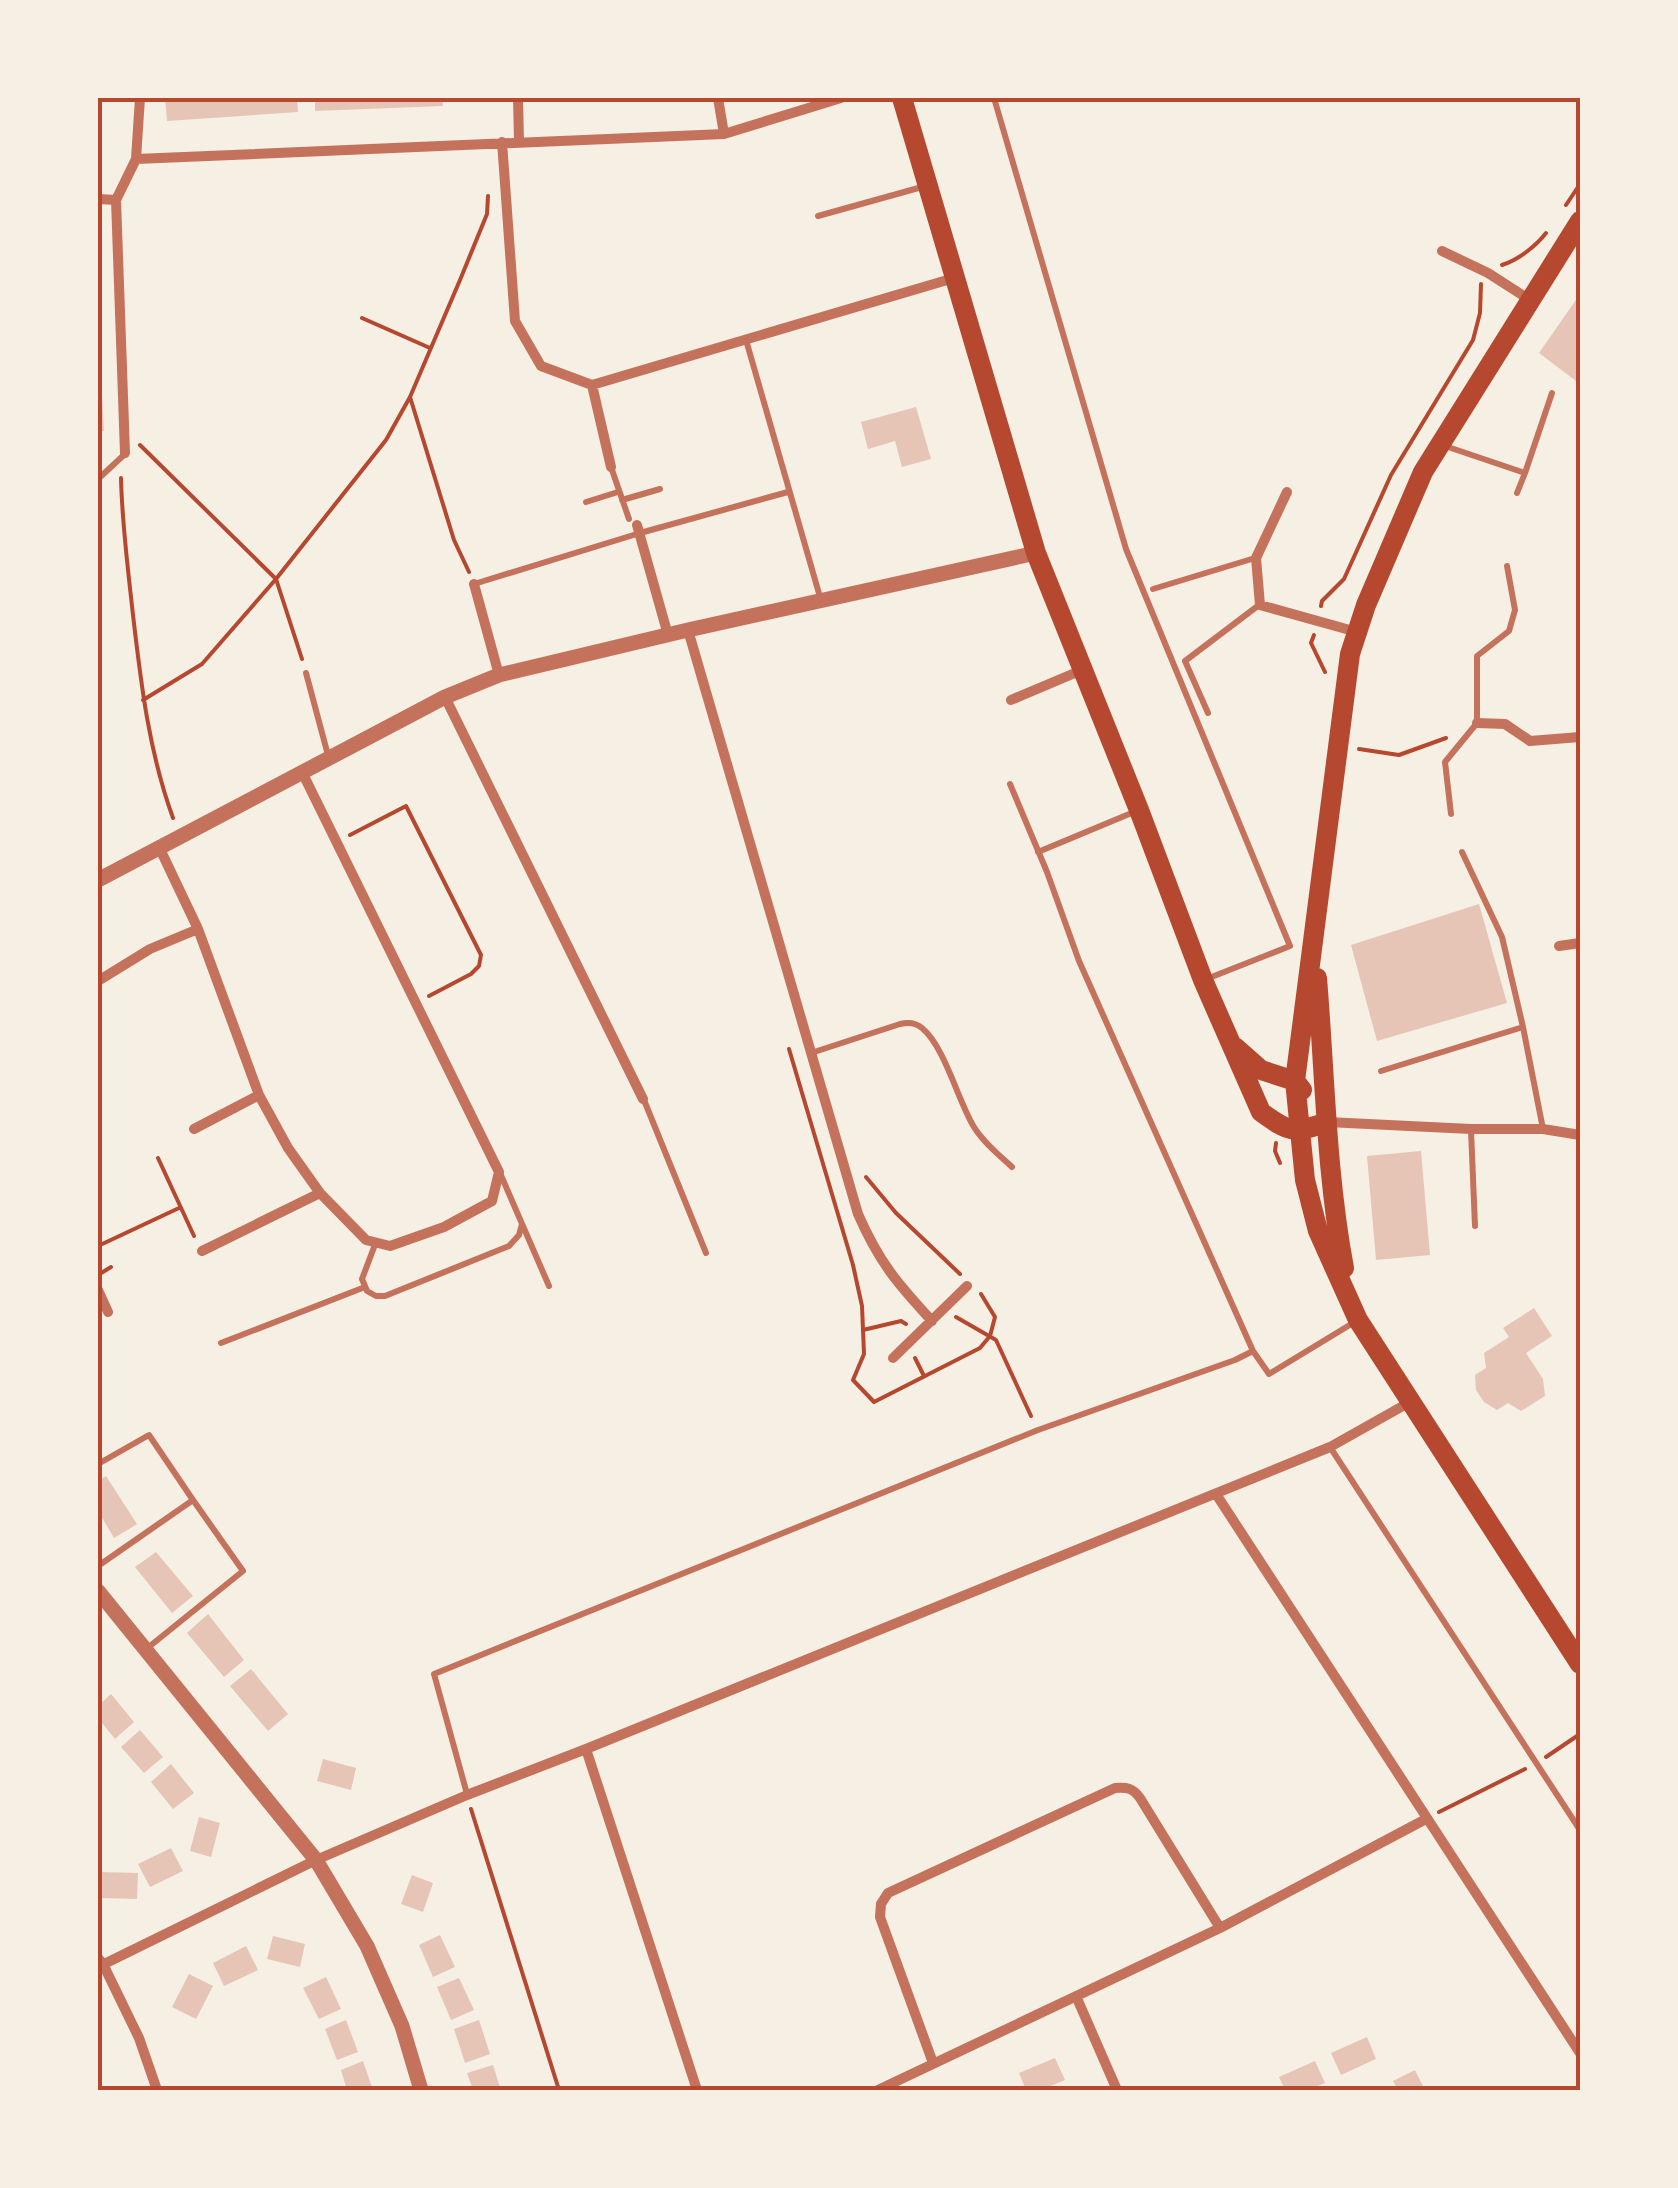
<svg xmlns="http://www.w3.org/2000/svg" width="1678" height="2188" viewBox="0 0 1678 2188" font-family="Signika,sans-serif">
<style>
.building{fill:#e6c5b7}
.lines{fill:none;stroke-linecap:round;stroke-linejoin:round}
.path{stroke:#b5482f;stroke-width:4}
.service{stroke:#c5725c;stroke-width:6}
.minor{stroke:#c5725c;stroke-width:10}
.tertiary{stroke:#c5725c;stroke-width:15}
.primary{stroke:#b5482f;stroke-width:20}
.neatline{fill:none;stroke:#b5482f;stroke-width:4}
</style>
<rect width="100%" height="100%" fill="#f6efe4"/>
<path class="building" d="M165 98H297L298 112 167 121Z
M315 98H442L443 106 315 111Z
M1580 294V384L1539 353Z
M98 362H100L104 431H98Z
M916 407 931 459 902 467 895 441 868 449 861 422Z
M1479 904 1507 1003 1377 1041 1351 945Z
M1421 1151 1430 1255 1376 1260 1367 1156Z
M1534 1308 1552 1336 1526 1353 1543 1379 1545 1396 1521 1411 1508 1403 1497 1410 1484 1402 1476 1390 1475 1375 1486 1368 1484 1353 1509 1337 1503 1328Z
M106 1476 137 1524 114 1538 98 1511V1481Z
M156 1552 193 1596 172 1613 135 1567Z
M208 1614 244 1660 224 1677 187 1633Z
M251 1669 288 1714 268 1731 230 1686Z
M111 1694 134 1722 115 1739 98 1718V1706Z
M140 1730 163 1757 144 1773 121 1747Z
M323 1759 356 1768 351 1790 317 1781Z
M171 1764 194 1793 173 1809 151 1782Z
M199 1817 220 1823 211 1857 190 1851Z
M171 1848 183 1871 150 1887 138 1864Z
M98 1872 138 1873 137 1899 98 1898Z
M412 1875 433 1883 423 1912 401 1904Z
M440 1935 455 1967 433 1977 419 1945Z
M273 1936 305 1944 300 1967 267 1959Z
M246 1946 258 1970 224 1986 213 1963Z
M189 1974 213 1986 196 2019 172 2007Z
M326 1977 341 2009 319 2019 303 1988Z
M459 1978 474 2010 451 2020 437 1987Z
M346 2020 358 2052 337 2060 325 2029Z
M479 2020 490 2054 465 2063 454 2029Z
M1367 2037 1376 2059 1341 2075 1331 2053Z
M1055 2058 1065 2080 1041 2090H1026L1019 2073Z
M363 2061 373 2090H347L341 2070Z
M1315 2061 1325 2083 1308 2090H1285L1279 2077Z
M493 2065 501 2090H473L467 2073Z
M1415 2070 1425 2090H1398L1393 2081Z"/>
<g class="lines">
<path class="path" d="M1566 205 1580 184
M1502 265C1518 260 1536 246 1546 233
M362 318 430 348
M410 397 454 540 469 572
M140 445 276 579 302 659
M121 478C122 524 128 569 133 615 141 684 149 752 173 818
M1321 606 1322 601 1344 579 1391 475 1473 340 1480 313 1481 284
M1314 635 1311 643 1325 672
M143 700 202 664 276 579 386 440 410 397 460 280 487 214 488 196
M1359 749 1399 755 1446 738
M350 835 406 806 481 955 479 966 471 974 429 996
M789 1049 853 1265 862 1306 864 1354 853 1380 874 1402 980 1348 990 1336 995 1317 981 1294
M1276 1143 1275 1151 1280 1163
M158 1158 194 1236
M866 1177 896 1213 960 1274
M98 1246 179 1208
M98 1275 111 1267
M956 1317 996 1340 1031 1416
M863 1330 901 1321 906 1324
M915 1358 924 1376
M1546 1757 1580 1734
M471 1809 559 2090
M1439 1812 1525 1769"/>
<path class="service" d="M994 98 1126 549 1290 946 1209 978
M818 216 922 187
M746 340 820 597
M1445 446 1525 473 1552 393
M611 467 629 519
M98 479 125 454
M1517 493 1525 473
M622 500 660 489
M586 502 618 492
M474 584 640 533 788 492
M1153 589 1255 558
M306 673 329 759
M1208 713 1185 661 1259 605
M1010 784 1047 872 1079 961 1253 1351 1269 1374 1353 1323
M1451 814 1445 762 1477 723V656L1509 631 1515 610 1507 566
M1038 852 1134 812
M1462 852 1502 937 1523 1027 1543 1129
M811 1053 900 1024C908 1022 915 1022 922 1028 945 1047 958 1101 974 1127 983 1142 999 1155 1012 1167
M1381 1071 1523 1027
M644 1100 706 1253
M1471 1130 1475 1226
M500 1173 549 1286
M376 1242 362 1279 367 1291 376 1296H385L509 1246 519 1235 522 1224
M221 1343 365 1287
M1330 1447 1580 1830
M98 1464 149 1435 193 1500
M98 1566 193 1500 243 1571 145 1650
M467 1794 434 1674 1038 1430 1235 1360 1253 1351"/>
<path class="minor" d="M518 98 519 142
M718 98 724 134
M502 142 515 321 541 366 592 385 954 278
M136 159 724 134 841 98
M98 199 116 200
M1442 251 1488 273 1530 300
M592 385 611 467
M125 453 116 200 136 159 140 98
M1287 492 1256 558 1260 605 1357 632
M637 525 668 635
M474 584 499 675
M688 630 858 1214C879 1262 897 1283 932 1321
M445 697 643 1099
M1011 700 1082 670
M1477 723 1505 724 1530 741 1580 737
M160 849 198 929 259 1095 288 1148 320 1193 366 1240 390 1246 444 1227 492 1201 499 1172 302 772
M1559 946 1580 943
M98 981 150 949 198 929
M1327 1122 1471 1129H1543L1580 1135
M194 1129 259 1095
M202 1251 320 1193
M98 1290 108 1312
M893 1358 967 1286
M1216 1494 1580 2053
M586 1749 697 2090
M98 1958 103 1964 139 2038 157 2090
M98 1967 316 1860 467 1795 586 1749 1330 1447 1410 1402
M1076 1996 1117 2090
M933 2063 880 1917 881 1904 888 1893 1115 1788C1127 1787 1133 1788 1140 1798L1220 1928
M878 2090 1220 1928 1426 1819"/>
<path class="tertiary" d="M98 880 445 697 499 675 688 630 1036 553
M98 1591 316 1860 367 1946 402 2026 421 2090"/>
<path class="primary" d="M902 98 1036 553 1139 810 1203 980 1261 1112C1290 1133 1294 1134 1327 1122
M1580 221 1423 472 1366 605 1350 654 1295 1081 1305 1180 1318 1231 1358 1320 1580 1664
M1317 978C1325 1075 1326 1172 1344 1268
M1235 1047 1261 1070 1295 1081 1302 1090"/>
</g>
<rect width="1678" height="2188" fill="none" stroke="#f6efe4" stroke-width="200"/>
<rect x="100" y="100" width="1478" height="1988" class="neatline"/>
</svg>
